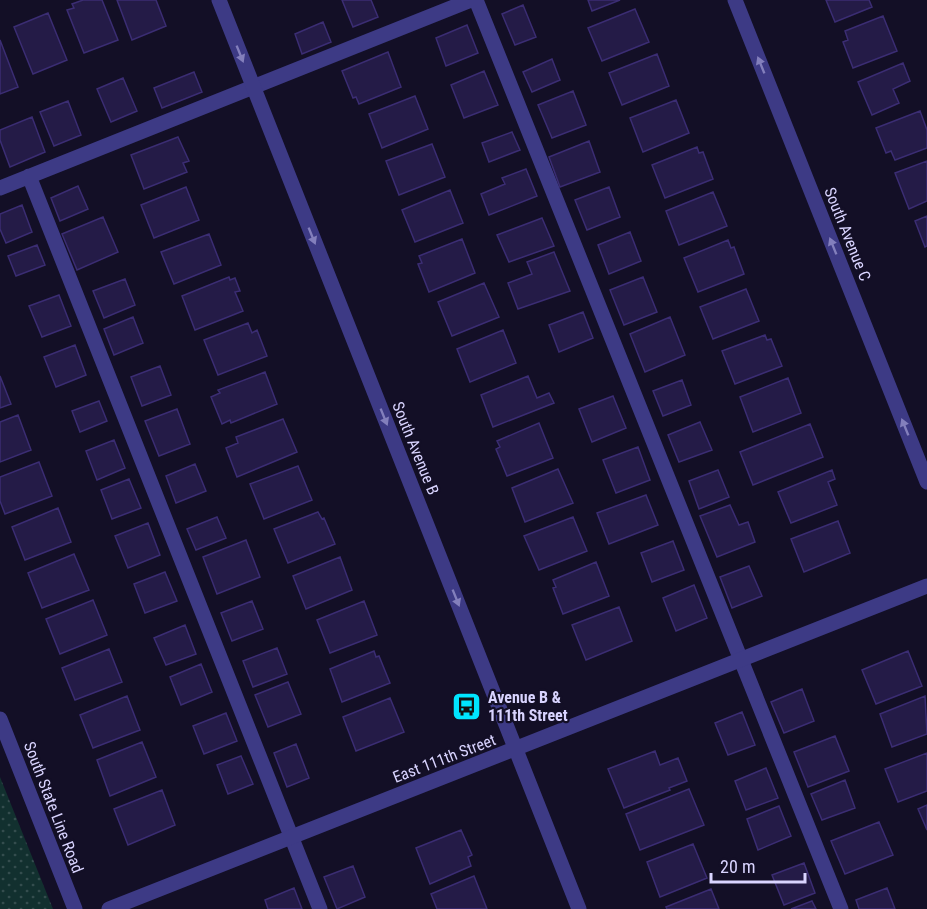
<svg xmlns="http://www.w3.org/2000/svg" width="927" height="909" viewBox="0 0 927 909" font-family="'Roboto Condensed',sans-serif">
<style>
.green{fill:url(#green-dots)}
.building{fill:#241b47;stroke:#3b2d73;stroke-width:1.5}
.lines{fill:none;stroke-linecap:round;stroke-linejoin:round}
.lane{stroke:#3d3a85;stroke-width:15}
.street{stroke:#3d3a85;stroke-width:15}
.oneway{fill:#837fbc}
.labels{text-anchor:middle;stroke-width:4.5;stroke-linejoin:round;paint-order:stroke}
.street-label{font-size:16px;fill:#d9d4ff;stroke:#130f26}
.poi-label{font-size:16px;font-weight:bold;fill:#d9d4ff;stroke:#130f26;text-anchor:start}
</style>
<defs>
<pattern id="green-dots" width="8" height="8" patternUnits="userSpaceOnUse" patternTransform="scale(1.5)"><rect width="8" height="8" fill="#12302f"/><path d="M2 2h.1M6 6h.1" fill="none" stroke="#344d4e" stroke-width="1.8" stroke-linecap="round"/></pattern>
</defs>
<rect width="100%" height="100%" fill="#130f26"/>
<path class="green" d="M0 777 53 909H0Z"/>
<path class="building" d="M83 0H102L118 40 84 53 67 10 74 8 72 4Z
M117 0H156L166 26 132 40Z
M342 0H371L378 17 353 27Z
M588 0H620L592 11Z
M826 0H869L872 7 835 22Z
M523 5 536 37 515 45 502 14Z
M635 9 649 42 602 61 588 28Z
M48 13 67 60 33 74 14 27Z
M883 16 897 51 853 68 843 42 848 40 845 31Z
M323 22 331 42 302 54 295 34Z
M467 25 478 53 446 66 436 38Z
M0 40 18 87 0 94Z
M388 52 401 87 359 104 356 97 353 98 342 71Z
M657 54 669 86 622 105 609 73Z
M552 59 560 80 532 92 523 72Z
M903 63 910 81 893 89 899 103 872 115 858 82Z
M484 71 498 105 464 118 451 85Z
M194 72 202 92 162 108 154 88Z
M123 78 137 111 111 122 97 89Z
M573 91 586 125 552 138 538 105Z
M415 96 428 129 382 148 369 114Z
M676 100 689 133 643 152 630 118Z
M68 101 81 135 54 146 40 112Z
M920 111 927 130V148L895 160 891 151 886 153 876 128Z
M32 117 45 152 10 167 0 140V130Z
M512 132 520 150 489 162 482 143Z
M178 137 189 161 183 163 187 172 144 189 131 155Z
M589 141 600 172 560 187 549 157Z
M432 144 445 177 399 195 386 161Z
M697 147 699 153 703 152 713 179 665 198 652 165Z
M927 161V201L909 209 895 173Z
M526 169 537 196 489 215 481 194 505 184 502 178Z
M78 186 88 209 60 221 51 198Z
M186 187 199 220 154 238 141 205Z
M609 187 620 217 587 230 575 200Z
M450 190 463 223 415 242 402 210Z
M713 192 727 226 679 245 666 211Z
M22 205 32 232 6 243 0 229V214Z
M927 216V246L925 247 915 221Z
M103 217 118 252 77 270 62 234Z
M542 218 554 246 509 262 497 235Z
M630 232 641 261 609 274 598 245Z
M209 234 221 265 174 284 161 252Z
M462 239 475 273 429 292 418 264 422 263 419 256Z
M728 240 731 248 734 247 744 274 698 292 684 258Z
M37 245 45 265 16 276 8 256Z
M554 252 570 291 518 309 508 283 532 274 527 262Z
M229 277 230 280 235 278 240 291 235 292 243 311 195 330 182 296Z
M643 277 657 312 624 325 610 290Z
M125 279 135 305 104 318 93 291Z
M484 283 499 317 452 336 438 302Z
M746 289 759 321 713 339 700 307Z
M59 295 71 326 42 337 29 306Z
M583 312 593 338 559 352 549 325Z
M133 317 143 343 114 355 104 329Z
M670 317 685 355 645 372 630 334Z
M248 323 252 333 257 330 267 356 218 375 204 340Z
M503 330 516 363 470 382 457 349Z
M765 335 767 340 771 339 782 366 735 384 722 351Z
M75 345 86 375 56 387 44 357Z
M160 366 171 395 142 406 131 377Z
M265 372 277 404 231 423 230 420 222 424 211 397 220 393 218 390Z
M0 376 11 404 0 408Z
M528 376 537 398 549 393 554 403 493 427 481 395Z
M788 378 801 413 753 432 740 397Z
M682 380 691 405 663 416 653 391Z
M613 396 626 428 592 442 579 409Z
M99 401 107 421 80 432 72 411Z
M177 409 190 444 159 456 145 421Z
M18 415 31 450 0 462V422Z
M283 419 297 452 237 477 226 448 238 443 236 437Z
M700 422 712 450 679 462 668 435Z
M539 423 553 458 507 476 496 449 500 447 497 441Z
M810 424 823 457 753 485 740 452Z
M114 440 125 468 97 480 86 451Z
M638 447 650 480 616 493 603 460Z
M39 462 52 496 5 514 0 501V477Z
M195 464 206 491 176 503 166 476Z
M298 466 312 500 264 519 250 484Z
M558 469 573 503 525 522 512 488Z
M718 470 729 497 699 509 689 481Z
M832 470 835 479 828 482 837 505 791 523 778 492Z
M129 479 141 508 112 519 101 490Z
M646 495 658 525 609 544 597 513Z
M730 505 739 525 748 522 755 542 717 557 700 516Z
M58 508 71 542 25 560 12 527Z
M318 512 322 519 324 518 335 544 288 563 274 529Z
M217 517 226 538 196 550 187 529Z
M573 517 587 551 539 570 524 536Z
M838 521 850 553 804 572 791 539Z
M148 523 160 555 128 568 115 536Z
M246 540 260 577 217 594 203 557Z
M673 541 684 570 652 582 641 553Z
M74 554 89 590 42 608 28 573Z
M340 557 352 590 306 609 293 576Z
M596 562 609 596 563 614 553 588 556 587 553 580Z
M749 566 762 596 732 608 720 577Z
M165 572 177 601 145 613 134 584Z
M694 585 707 618 676 631 663 598Z
M93 600 107 635 60 654 46 619Z
M252 601 263 629 232 641 221 613Z
M364 601 377 635 330 653 317 620Z
M619 607 632 641 586 660 572 625Z
M185 625 196 654 166 665 154 638Z
M277 648 287 674 253 687 243 661Z
M109 649 122 682 75 700 62 668Z
M374 651 376 657 379 656 390 683 342 702 330 669Z
M908 651 922 686 876 704 862 670Z
M201 664 212 692 181 705 170 677Z
M288 682 301 714 268 727 255 695Z
M802 689 814 721 784 733 771 702Z
M127 696 140 730 93 748 80 715Z
M925 696 927 734 892 747 880 714Z
M390 698 404 732 356 751 343 717Z
M742 712 755 745 728 755 715 723Z
M226 713 237 741 204 754 193 726Z
M835 736 849 771 808 787 794 752Z
M142 742 156 777 110 796 97 760Z
M296 744 309 778 287 787 274 753Z
M655 751 660 765 678 758 687 781 669 788 670 790 624 808 608 769Z
M927 753V791L898 802 885 769Z
M241 756 253 784 228 794 217 765Z
M766 768 778 798 746 810 735 781Z
M845 780 855 808 822 820 811 794Z
M689 789 704 825 640 850 626 814Z
M162 790 175 825 128 845 114 809Z
M927 805V830L918 809Z
M779 806 791 836 758 850 747 819Z
M879 822 893 855 845 874 831 841Z
M461 830 472 855 468 857 471 866 430 884 416 848Z
M693 844 707 878 660 897 647 862Z
M804 863 815 893 784 905 772 875Z
M353 866 365 897 337 909 324 877Z
M474 876 487 909H437L431 894Z
M294 888 302 909H268L265 900Z
M887 888 895 909H859L856 900Z
M711 889 719 909H667L666 907Z
M812 901 816 909H791Z"/>
<g class="lines">
<path class="lane" d="M476 0 841 909
M29 176 320 909
M0 188 471 0"/>
<path class="street" d="M219 0 579 909
M735 0 927 482
M0 719 75 909
M109 909 927 586"/>
</g>
<defs><path id="oneway-solid" d="M-6-.8H1V-3.2L6.5 0L1 3.2V.8H-6Z" transform="scale(1.5)"/></defs>
<g class="oneway">
<use href="#oneway-solid" transform="translate(240 54) rotate(68)"/>
<use href="#oneway-solid" transform="translate(761 65) rotate(-112)"/>
<use href="#oneway-solid" transform="translate(312 236) rotate(68)"/>
<use href="#oneway-solid" transform="translate(833 246) rotate(-112)"/>
<use href="#oneway-solid" transform="translate(384 417) rotate(68)"/>
<use href="#oneway-solid" transform="translate(905 427) rotate(-112)"/>
<use href="#oneway-solid" transform="translate(456 598) rotate(68)"/>
</g>
<defs>
<symbol id="bus-square" viewBox="-11 -11 22 22"><rect x="-9" y="-9" width="18" height="18" rx="4" fill="#00e5ff" stroke="#130f26"/><path d="M-5-6H5V4H4V6H2V4H-2V6H-4V4H-5ZM-3.5-4V0h7V-4ZM-3.5 1.2v1.5H-2V1.2ZM2 1.2v1.5H3.5V1.2Z" fill="#111"/></symbol>
</defs>
<g fill-rule="evenodd">
<use href="#bus-square" x="450" y="690" width="33" height="33"/>
</g>
<g class="labels">
<g class="street-label">
<text transform="translate(848 234) rotate(68)" y="6">South Avenue C</text>
<text transform="translate(416 448) rotate(68)" y="6">South Avenue B</text>
<text transform="translate(444 758) rotate(-21)" y="6">East 111th Street</text>
<text transform="translate(54 807) rotate(69)" y="6">South State Line Road</text>
</g>
<g class="poi-label">
<text x="488" y="703">Avenue B &amp;<tspan x="488" dy="18">111th Street</tspan></text>
</g>
</g>
<path d="M711 873v9h94v-9" fill="none" stroke="#d9d4ff" stroke-width="3"/>
<text x="720" y="873" font-size="18" fill="#d9d4ff" stroke="#130f26" stroke-width="4.5" paint-order="stroke">20 m</text>
</svg>
